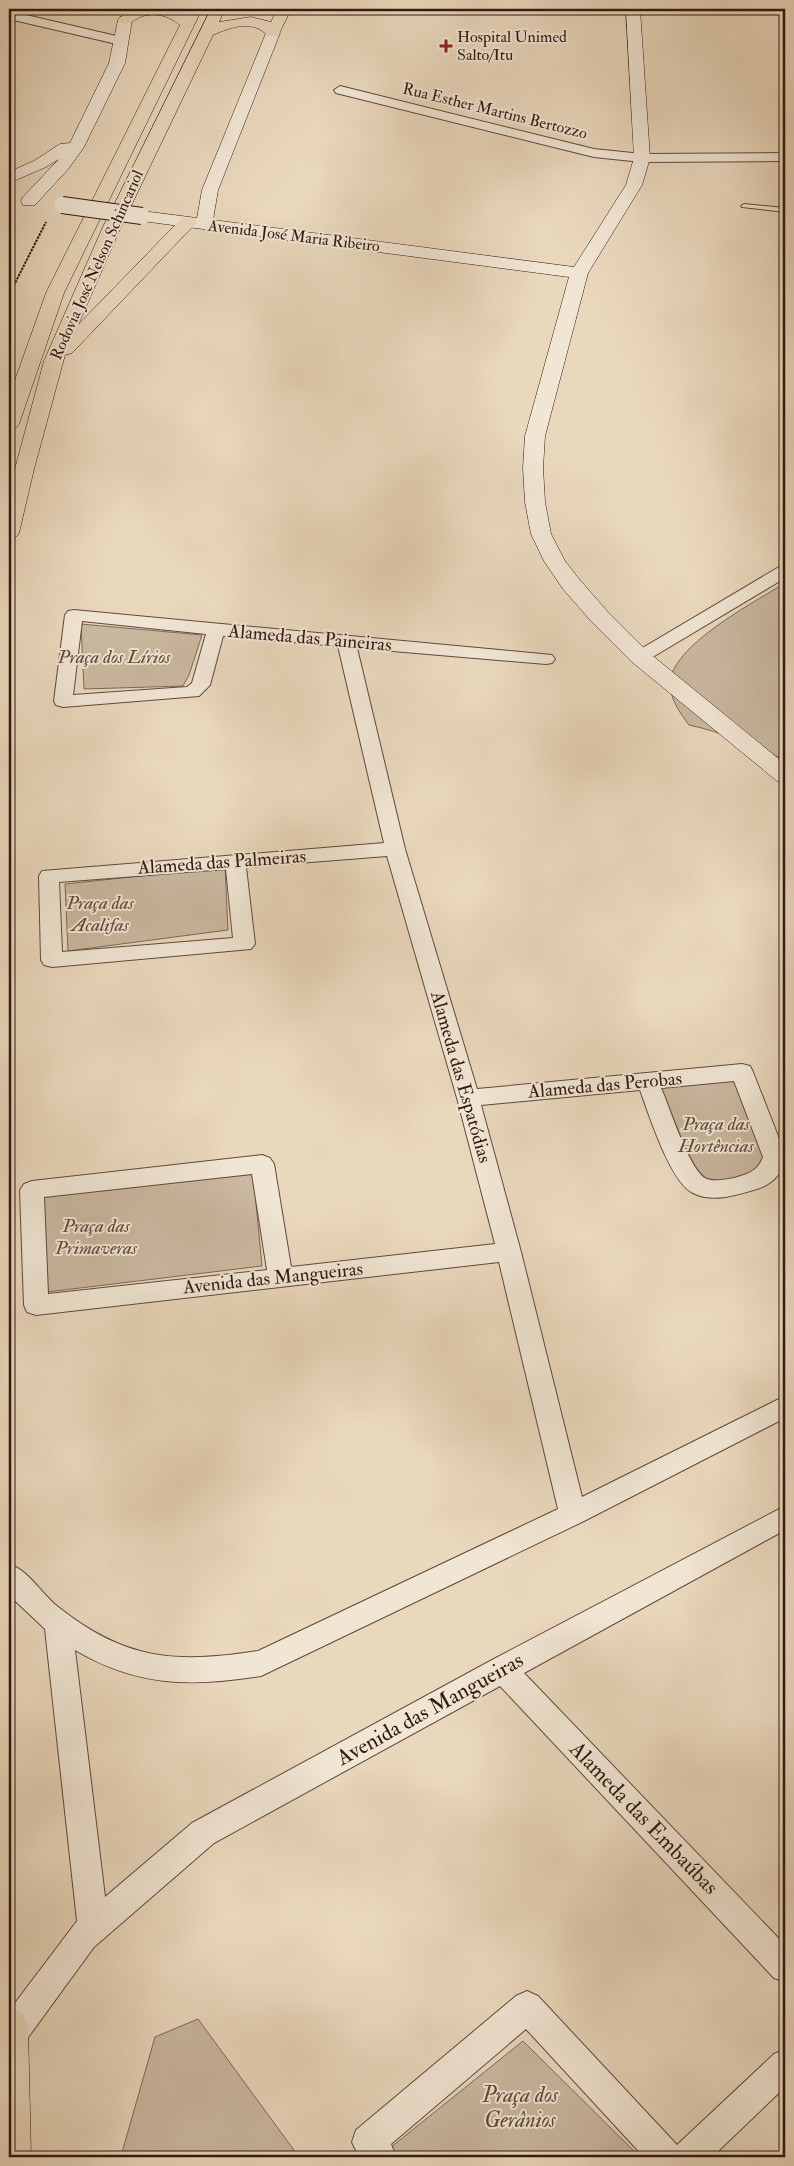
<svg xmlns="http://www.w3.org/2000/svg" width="794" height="2166" font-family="'IM FELL Double Pica',serif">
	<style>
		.green { fill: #cab8a0; stroke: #7d6858 }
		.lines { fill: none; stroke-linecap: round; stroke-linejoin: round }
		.service-casing { stroke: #5e493b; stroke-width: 2 }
		.minor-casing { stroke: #5e493b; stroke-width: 2 }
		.secondary-casing { stroke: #301910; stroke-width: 1 }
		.primary-casing { stroke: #301910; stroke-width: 1 }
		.path { stroke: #301910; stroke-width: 2; stroke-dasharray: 2.5 1; stroke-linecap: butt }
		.service { fill: #f1e6d4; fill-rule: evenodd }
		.minor { fill: #f1e6d4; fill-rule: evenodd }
		.secondary { fill: #f1e6d4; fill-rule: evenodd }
		.primary { fill: #ead8bd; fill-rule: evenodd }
		.secondary-bridge-casing { stroke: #301910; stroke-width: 18; stroke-linecap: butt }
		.secondary-bridge { stroke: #f1e6d4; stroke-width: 16 }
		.poi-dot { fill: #8f2418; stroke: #f1e6d4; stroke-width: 2 }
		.labels { text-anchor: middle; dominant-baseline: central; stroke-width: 4; stroke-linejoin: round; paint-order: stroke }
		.far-poi-label { font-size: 16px; fill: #301910; stroke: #f1e6d4; text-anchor: start }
		.far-street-label { font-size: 16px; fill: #301910; stroke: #f1e6d4 }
		.street-label { font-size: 19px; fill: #301910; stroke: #f1e6d4 }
		.park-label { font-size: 19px; font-style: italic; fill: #5e493b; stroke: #f1e6d4 }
		.near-street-label { font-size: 22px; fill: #301910; stroke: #f1e6d4 }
		.near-park-label { font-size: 22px; font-style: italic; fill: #5e493b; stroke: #f1e6d4 }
	</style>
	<rect width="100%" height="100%" fill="#ead8bd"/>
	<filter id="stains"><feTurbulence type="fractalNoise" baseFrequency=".004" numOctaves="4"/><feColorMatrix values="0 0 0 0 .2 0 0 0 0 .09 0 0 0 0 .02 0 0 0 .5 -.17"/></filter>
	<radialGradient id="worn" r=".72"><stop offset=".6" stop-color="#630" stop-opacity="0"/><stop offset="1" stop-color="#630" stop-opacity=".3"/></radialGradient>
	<g class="green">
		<path d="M785 583V760C754 746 722 732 689 725 680 713 670 699 670 684 670 646 755 602 785 583Z"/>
		<path d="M81 624 202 635 189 675 183 686 84 689Z"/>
		<path d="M225 867 228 930 68 951 65 884Z"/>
		<path d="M736 1077 766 1153 763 1167C748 1176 724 1185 705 1182 702 1181 698 1178 695 1176L655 1085Z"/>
		<path d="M253 1172 262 1266 47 1292 42 1194Z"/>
		<path d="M198 2019 299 2157H98L121 2156 155 2037Z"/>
		<path d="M523 2041 640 2157H398L390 2148Z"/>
	</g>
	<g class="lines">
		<defs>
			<path id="service" d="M744 204 785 208V212L742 207 741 206Z"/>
			<g id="minor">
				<path d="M775 9H785V14L777 12Z"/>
				<path d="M9 11 125 38 127 41 121 45 9 19Z"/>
				<path d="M340 86 594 149 642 154 785 153V161L642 162 594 157 336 93 334 90Z"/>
				<path d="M785 566V578L646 661 640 662 634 661 631 657 634 653 779 567Z"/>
				<path d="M74 610 552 655 555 659 552 663 546 664 357 648 405 849 477 1089 742 1064 750 1066 753 1072 785 1154C785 1172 773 1184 757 1189 737 1195 713 1203 693 1193 670 1182 649 1114 640 1090L481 1105 521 1252 582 1497 785 1396V1418L582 1522 261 1676C192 1687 137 1687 75 1650L105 1897 192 1823 492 1660 785 1506V1530L524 1673 785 1945V1982L774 1978 500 1686 214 1843 94 1947 21 2047 9 2051V2011L77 1921 45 1629 9 1595V1564C28 1570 41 1593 57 1606 124 1660 175 1664 258 1651L558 1509 499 1262 36 1315 27 1312 24 1305 20 1190 24 1184 32 1181 262 1155 270 1158 274 1164 291 1267 495 1244 457 1098 387 856 246 867 255 944 251 949 52 967 44 965 41 960 39 876 42 871 384 843 338 646 223 636 210 685 199 696 63 707 56 705 54 701 65 615 68 611ZM82 621 206 634 192 683 187 687 73 695ZM226 869 233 938 62 952 59 882ZM734 1081 763 1157C758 1171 748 1174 734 1178 727 1179 714 1182 707 1179 690 1173 669 1105 661 1088ZM252 1174 267 1270 48 1294 44 1197Z"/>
				<path d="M527 1991 538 1996 677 2145 774 2054 785 2049V2087L712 2157H644L526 2029 391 2144 396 2157H359L352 2142 356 2130 516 1996Z"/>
			</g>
			<g id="secondary">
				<path d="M626 9H640L650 158 642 185 588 273 545 436 543 468 545 502 551 534 565 561 579 579 607 611 648 652 785 764V783L777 781 632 662 591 621 563 589 544 561 531 534 525 502 523 468 525 436 569 277 142 221 136 220 133 216 136 212 142 211 197 218 202 190 266 33 268 30H278L280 33 218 190 213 220 574 267 626 185 634 158Z"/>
				<path d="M125 16 130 17 132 20 125 63 84 147 69 168 35 205H23L21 201 23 197 59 159 46 167 9 183V172L34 161 60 144 70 143 109 63 118 20 120 17Z"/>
			</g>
			<g id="primary">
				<path d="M137 9H171L185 15 188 9H202L64 293 19 424 16 428 9 430V397L46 293 180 25C168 15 153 11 138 18 131 22 128 25 120 23L118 20 127 12Z"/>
				<path d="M211 9H225L219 22 251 17 271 22 277 9H291L278 36H268C253 19 231 27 213 35L120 229 78 325 182 218H194L197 222 72 353 65 355 34 469 19 533 16 537 9 539V491L44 361 102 229Z"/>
				<path d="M9 2008 23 2013 28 2027 31 2157H9Z"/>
			</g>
		</defs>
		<use href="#service" class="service-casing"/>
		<use href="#minor" class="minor-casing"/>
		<use href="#secondary" class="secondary-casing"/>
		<use href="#primary" class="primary-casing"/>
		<path class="path" d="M9 295 46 222"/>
		<use href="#service" class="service"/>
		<use href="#minor" class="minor"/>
		<use href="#secondary" class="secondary"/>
		<use href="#primary" class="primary"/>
		<defs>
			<path id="secondary-bridge" d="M62 205 142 216"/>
		</defs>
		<use href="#secondary-bridge" class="secondary-bridge-casing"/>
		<use href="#secondary-bridge" class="secondary-bridge"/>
	</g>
	<path class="poi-dot" d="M443.5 38.5h5v5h5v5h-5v5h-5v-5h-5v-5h5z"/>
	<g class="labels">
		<g class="far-poi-label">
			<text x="457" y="37">Hospital Unimed<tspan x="457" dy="18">Salto/Itu</tspan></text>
		</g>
		<g class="far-street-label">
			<text transform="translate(495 111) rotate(14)">Rua Esther Martins Bertozzo</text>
			<text transform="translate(294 236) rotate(7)">Avenida José Maria Ribeiro</text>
			<text transform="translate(97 265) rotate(-66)">Rodovia José Nelson Schincariol</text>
		</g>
		<g class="street-label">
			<text transform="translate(310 638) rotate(5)">Alameda das Paineiras</text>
			<text transform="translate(222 862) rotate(-4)">Alameda das Palmeiras</text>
			<text transform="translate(461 1077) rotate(74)">Alameda das Espatódias</text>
			<text transform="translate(605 1085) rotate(-5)">Alameda das Perobas</text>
			<text transform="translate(273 1278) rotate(-6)">Avenida das Mangueiras</text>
		</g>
		<g class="park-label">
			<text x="114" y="657">Praça dos Lírios</text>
			<text x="100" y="903">Praça das<tspan x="100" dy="22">Acalifas</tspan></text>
			<text x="716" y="1124">Praça das<tspan x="716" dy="22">Hortências</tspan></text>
			<text x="96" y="1226">Praça das<tspan x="96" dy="22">Primaveras</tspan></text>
		</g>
		<g class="near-street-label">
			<text transform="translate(430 1709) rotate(-29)">Avenida das Mangueiras</text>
			<text transform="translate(644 1818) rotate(46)">Alameda das Embaúbas</text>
		</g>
		<g class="near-park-label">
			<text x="520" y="2095">Praça dos<tspan x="520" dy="25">Gerânios</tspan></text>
		</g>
	</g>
	<rect width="794" height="2166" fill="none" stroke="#ead8bd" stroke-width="30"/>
	<rect x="10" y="10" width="774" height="2146" fill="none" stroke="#301910" stroke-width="2.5"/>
	<rect x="15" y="15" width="764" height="2136" fill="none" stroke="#301910"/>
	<rect width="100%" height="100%" filter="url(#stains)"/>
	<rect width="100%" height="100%" fill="url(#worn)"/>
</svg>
